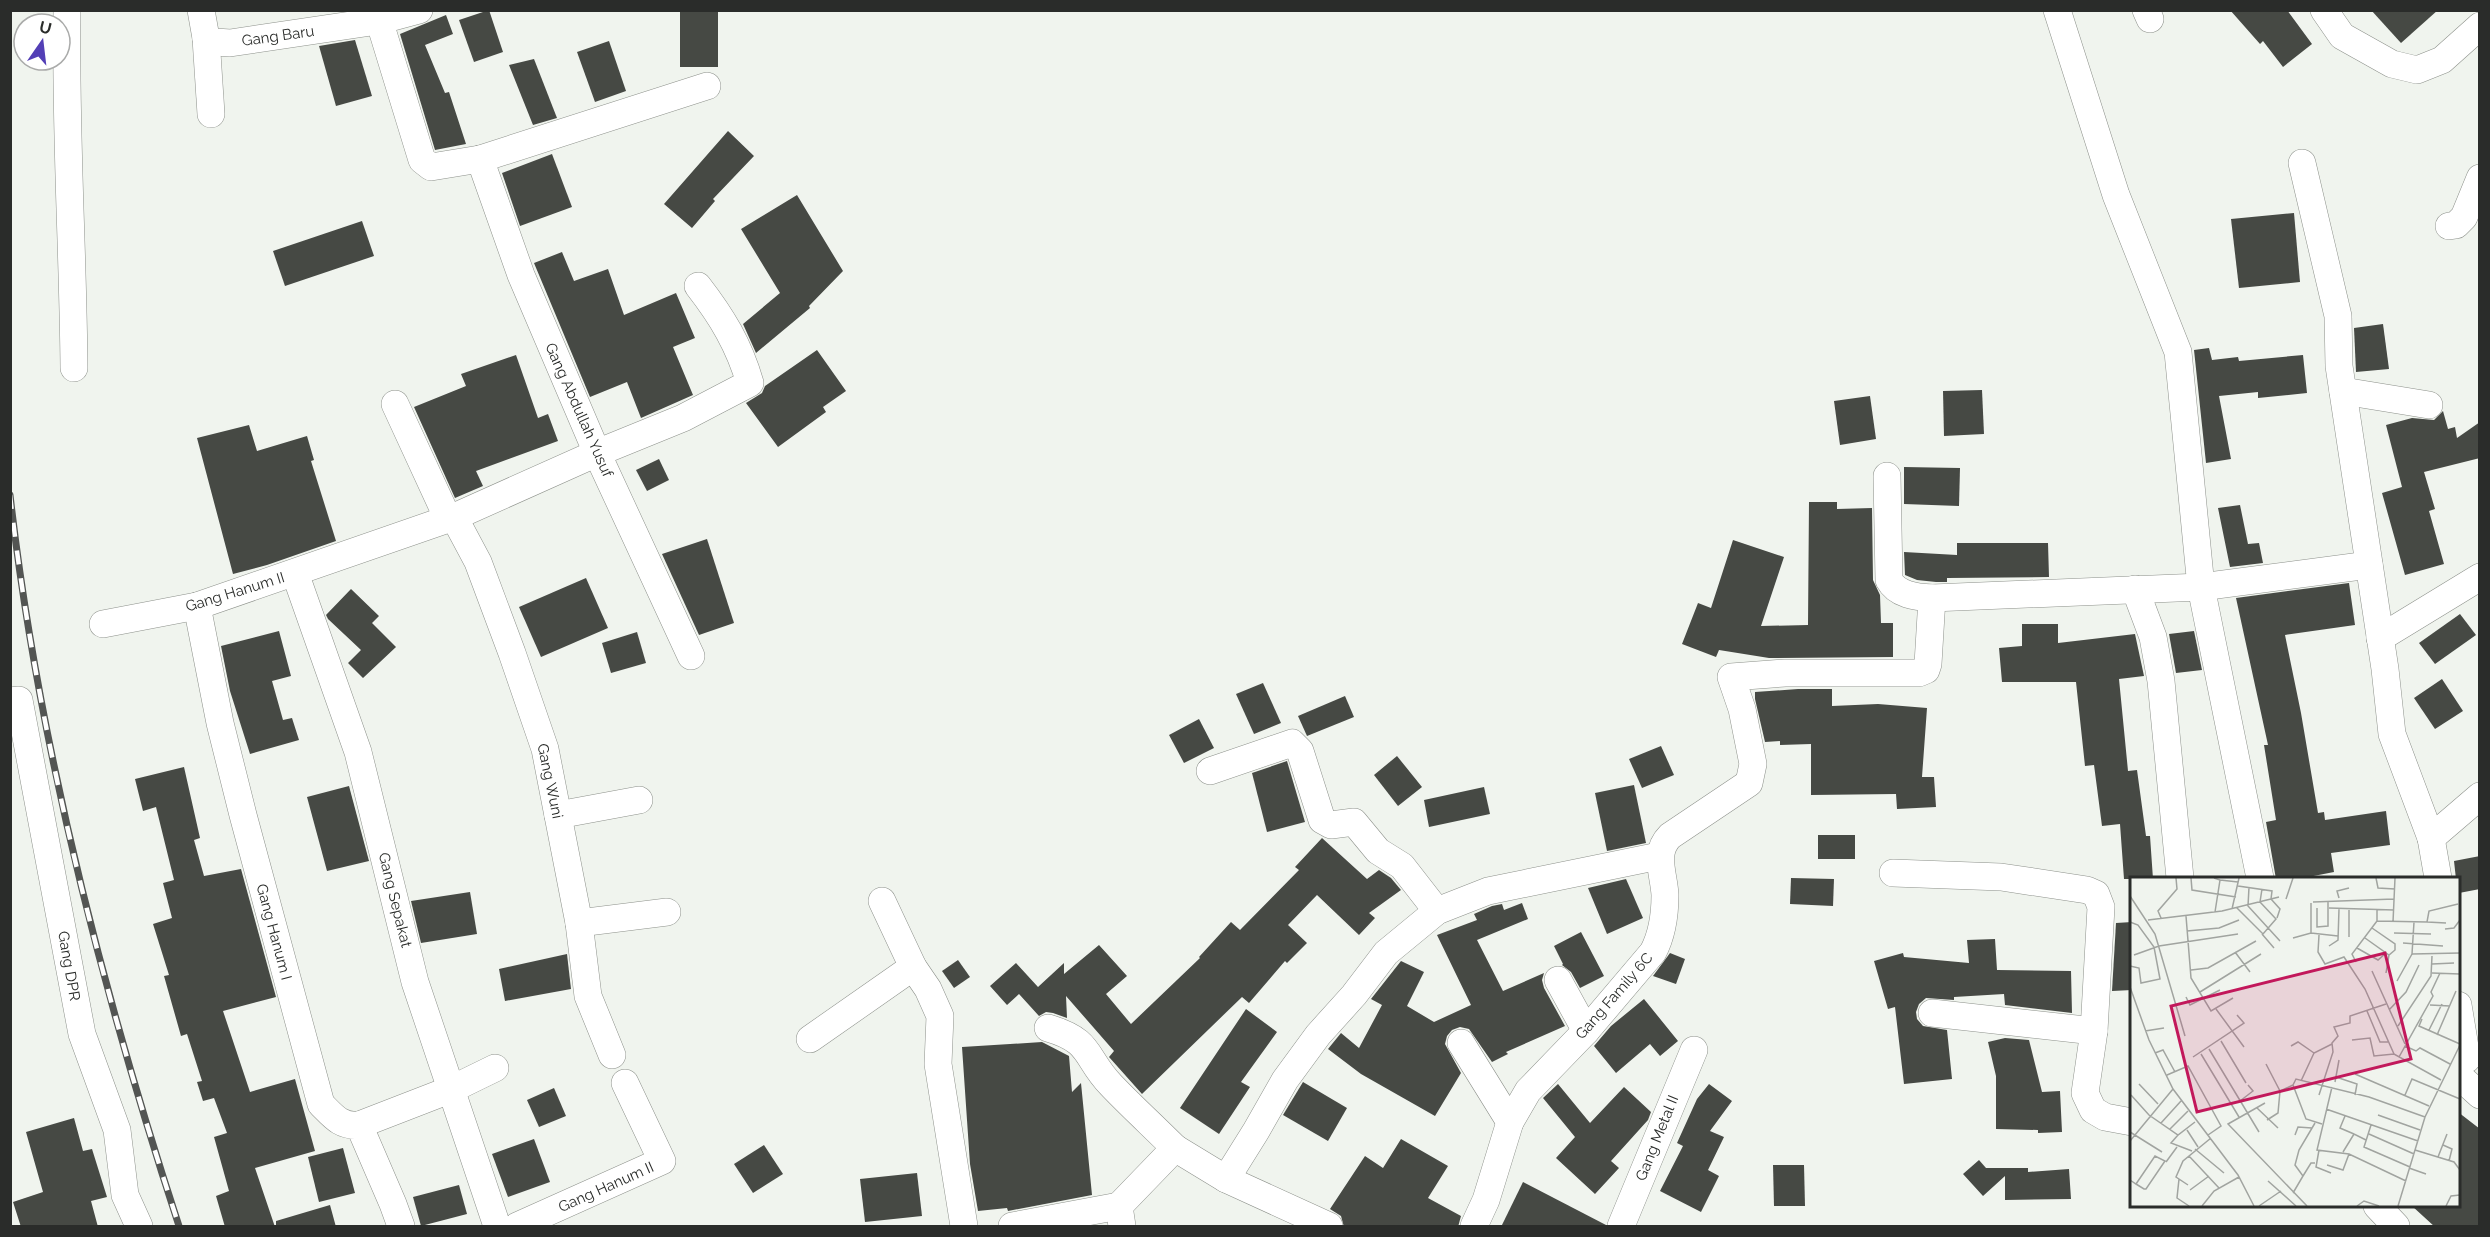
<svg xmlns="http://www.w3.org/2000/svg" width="2490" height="1237" font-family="Raleway,sans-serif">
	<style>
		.building { fill: #464944 }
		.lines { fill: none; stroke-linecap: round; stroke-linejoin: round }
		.minor-casing { stroke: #8d918b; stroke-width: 28 }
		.minor { stroke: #fff; stroke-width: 27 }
		.rail-casing { stroke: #535553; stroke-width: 7 }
		.rail { stroke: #fff; stroke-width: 4.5; stroke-dasharray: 14; stroke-linecap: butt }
		.labels { text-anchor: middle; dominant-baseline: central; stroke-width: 6; stroke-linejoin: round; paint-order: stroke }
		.street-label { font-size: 15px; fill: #2a2c2a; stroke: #fff }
		.inset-road { fill: none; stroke: #a1a4a0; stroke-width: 1.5 }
		.view { fill: #c2185b; fill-opacity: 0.15; stroke: #c2185b; stroke-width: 3 }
		.inset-edge { fill: none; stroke: #2a2c2a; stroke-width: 3 }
	</style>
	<rect width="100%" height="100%" fill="#f0f4ee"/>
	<g class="building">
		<path d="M489 10 503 52 474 62 459 20Z"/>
		<rect x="680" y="10" width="38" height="57"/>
		<path d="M2230 10H2287L2312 44 2283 67 2263 41 2260 44Z"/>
		<path d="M2371 10H2438L2401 43Z"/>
		<path d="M446 15 453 34 425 45 445 93 449 92 466 144 435 150 400 34Z"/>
		<path d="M355 40 372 96 336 106 319 46Z"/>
		<path d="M609 41 626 91 595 102 577 52Z"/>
		<path d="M534 59 557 118 533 125 509 65Z"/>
		<path d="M728 131 754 156 713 199 715 201 692 228 664 204Z"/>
		<path d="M552 154 572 207 520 226 502 173Z"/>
		<path d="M797 195 843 271 809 306 810 308 756 353 743 324 780 293 741 229Z"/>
		<path d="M2294 213 2300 282 2239 288 2231 219Z"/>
		<path d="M362 221 374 256 285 286 273 251Z"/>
		<path d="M562 252 574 281 608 269 624 315 676 293 695 338 673 347 693 395 641 418 627 382 590 397 534 263Z"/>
		<path d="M2383 324 2389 369 2356 372 2354 328Z"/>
		<path d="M2209 348 2212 360 2238 357 2239 361 2303 355 2307 393 2258 398V392L2219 396 2231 459 2206 463 2194 350Z"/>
		<path d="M817 350 846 391 823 407 826 412 778 447 746 403 762 393 765 386Z"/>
		<path d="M516 355 538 418 548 414 558 441 476 471 483 486 455 498 414 407 466 386 461 374Z"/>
		<path d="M1982 390 1984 434 1944 436 1943 391Z"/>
		<path d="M1870 396 1876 439 1840 445 1834 401Z"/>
		<path d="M2443 411 2448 429 2455 427 2457 438 2480 422V458L2424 472 2435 509 2429 511 2444 564 2405 575 2382 493 2402 487 2386 425 2412 418 2434 420Z"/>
		<path d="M249 425 257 451 307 436 314 460 311 461 336 541 267 565 233 574 197 438Z"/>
		<path d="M659 459 669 480 647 491 636 470Z"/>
		<path d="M1904 467 1960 468 1959 506 1904 504Z"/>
		<path d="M1809 502H1837V509L1872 508 1873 580 1880 595 1881 623H1893V657L1769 658 1719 650 1716 657 1682 644 1698 603 1711 608 1733 540 1784 557 1761 626 1808 625Z"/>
		<path d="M2240 505 2248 544 2259 543 2263 563 2230 567 2218 508Z"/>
		<path d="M707 539 734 623 699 635 662 554Z"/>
		<path d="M1957 543H2048L2049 577 1947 578V582H1936L1917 580 1905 575 1904 552 1957 555Z"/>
		<path d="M586 578 608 628 541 657 519 607Z"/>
		<path d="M2349 583 2355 625 2285 635 2301 713 2318 813 2324 812 2325 820 2386 811 2390 845 2331 853 2334 872 2298 879H2276L2266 822 2276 820 2264 745H2268L2236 598Z"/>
		<path d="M351 589 379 616 372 623 396 647 363 678 348 663 361 650 328 619 326 615Z"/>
		<path d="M2460 614 2476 635 2435 664 2419 643Z"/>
		<path d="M2022 624H2058V643L2135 634 2144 676 2119 679 2128 771 2137 770 2146 836H2150L2153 879H2124L2120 824 2102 826 2094 765 2085 766 2076 682H2002L1999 648 2022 646Z"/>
		<path d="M279 631 291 676 272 681 283 720 292 718 299 740 250 754 230 691 221 646Z"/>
		<path d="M2194 631 2202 670 2176 673 2169 634Z"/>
		<path d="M637 632 646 663 611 673 602 643Z"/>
		<path d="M2442 679 2463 711 2435 729 2414 698Z"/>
		<path d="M1263 683 1281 723 1254 734 1236 694Z"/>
		<path d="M1798 689H1832V706L1878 704 1927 708 1922 777H1934L1936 807 1897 809 1896 794 1811 795V744L1780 745V741L1765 742 1755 699V692Z"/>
		<path d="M1345 696 1354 717 1307 736 1298 716Z"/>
		<path d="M1199 719 1214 748 1184 763 1169 735Z"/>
		<path d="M1661 746 1674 775 1642 788 1629 759Z"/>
		<path d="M1397 756 1422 787 1398 806 1374 775Z"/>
		<path d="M1287 761 1305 822 1267 832 1252 773Z"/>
		<path d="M184 767 200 838 194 840 204 876 241 869 276 997 223 1011 250 1092 295 1079 315 1151 255 1168 275 1227H225L216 1196 229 1191 214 1137 227 1133 214 1098 203 1101 197 1082 202 1081 187 1034 181 1036 164 976 169 975 153 924 172 918 163 883 174 880 156 807 143 811 135 779Z"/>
		<path d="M1634 785 1646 843 1607 851 1595 793Z"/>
		<path d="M349 786 369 861 327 871 307 797Z"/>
		<path d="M1484 787 1490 814 1429 827 1424 800Z"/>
		<rect x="1818" y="835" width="37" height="24"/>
		<path d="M1322 838 1367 879 1379 870 1391 878 1401 890 1369 913 1375 918 1359 935 1317 895 1288 925 1307 943 1287 963 1285 961 1249 1003 1242 997 1142 1094 1109 1057 1114 1051 1066 996 1067 1018 1053 1013 1046 1012 1039 1016 1019 994 1007 1005 990 986 1016 963 1038 987 1064 963V974L1099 945 1127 976 1106 994 1131 1024 1200 958 1199 957 1231 922 1240 930 1299 870 1295 867Z"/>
		<path d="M2480 856V889L2459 893 2458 879H2456L2454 861Z"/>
		<path d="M1791 878 1834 879 1833 906 1790 904Z"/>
		<path d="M1626 879 1643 918 1607 934 1588 888Z"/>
		<path d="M470 892 477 934 421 943 411 901Z"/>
		<path d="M1522 903 1528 919 1477 940 1503 991 1544 973 1542 980 1544 988 1565 1026 1506 1052 1508 1054 1492 1062 1469 1029 1460 1027 1452 1030 1447 1036 1445 1044 1461 1073 1435 1116 1361 1074 1328 1049 1341 1033 1359 1048 1382 1005 1371 999 1401 961 1424 972 1407 1006 1434 1022 1471 1005 1437 935 1477 920 1474 914 1492 906 1502 904 1504 910Z"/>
		<path d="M2132 922V990L2112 991 2116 923Z"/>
		<path d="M1581 932 1604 976 1580 988 1571 972 1562 965 1563 964 1554 946Z"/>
		<path d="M1995 939 1997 970 2071 971 2072 1013 2005 1005 2004 994 1954 997V1000L1926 998 1919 1004 1916 1012 1917 1019 1923 1026 1947 1030 1952 1079 1904 1084 1895 1007 1888 1009 1874 961 1903 953 1904 957 1969 963 1967 940Z"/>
		<path d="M1670 953 1685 959 1676 984 1653 976Z"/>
		<path d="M567 954 571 989 505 1001 499 969Z"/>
		<path d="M958 960 970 977 954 988 942 971Z"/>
		<path d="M1644 999 1678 1041 1660 1056 1650 1044 1616 1073 1594 1046 1611 1026Z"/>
		<path d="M1246 1009 1277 1032 1241 1082 1250 1087 1219 1134 1180 1108Z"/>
		<path d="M2005 1038 2029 1040 2042 1092 2060 1091 2062 1132 2038 1133V1130L1996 1129V1076L1988 1042Z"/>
		<path d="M1042 1042 1069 1056 1072 1092 1081 1083 1092 1195 1008 1211 1007 1208 978 1211 970 1164 962 1047Z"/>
		<path d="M1303 1082 1347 1108 1328 1141 1283 1115Z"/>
		<path d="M1558 1084 1590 1123 1624 1087 1651 1112 1648 1120 1611 1161 1619 1168 1595 1194 1556 1158 1575 1137 1543 1098Z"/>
		<path d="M1709 1084 1732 1101 1710 1131 1724 1137 1708 1170 1719 1176 1701 1212 1660 1191 1683 1146 1677 1143 1697 1099Z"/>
		<path d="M554 1088 566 1116 539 1127 527 1100Z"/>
		<path d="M2458 1112 2480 1129V1227H2435L2412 1206H2458Z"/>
		<path d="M74 1118 83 1151 92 1149 107 1197 91 1201 98 1227H21L13 1202 43 1192 26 1132Z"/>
		<path d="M534 1139 550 1182 508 1197 492 1154Z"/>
		<path d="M1401 1139 1448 1166 1428 1198 1461 1216 1458 1227H1344L1341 1216 1330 1209 1365 1156 1383 1168Z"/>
		<path d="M764 1145 783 1174 753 1193 734 1164Z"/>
		<path d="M343 1148 355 1193 319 1202 308 1157Z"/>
		<path d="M1979 1160 1986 1168H2028V1172L2069 1169 2071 1199 2005 1200V1176L1983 1196 1963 1174Z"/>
		<path d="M1773 1165H1804L1805 1206H1774Z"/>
		<path d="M917 1173 922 1216 865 1222 860 1179Z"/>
		<path d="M1523 1182 1606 1225V1227H1501Z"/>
		<path d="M459 1185 467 1214 421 1226 413 1197Z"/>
		<path d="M330 1205 336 1227H276V1221Z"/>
	</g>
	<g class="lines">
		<defs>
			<g id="minor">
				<path d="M67 10C65 130 73 249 74 368"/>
				<path d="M201 10 206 38 215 42 230 43 378 21 419 10"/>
				<path d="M376 10 422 160 431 167 480 159 707 86"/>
				<path d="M2057 10 2116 195 2178 352 2201 587 2260 878"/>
				<path d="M2146 10 2150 19"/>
				<path d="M2324 10 2342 36 2392 64 2417 70 2442 60 2480 26"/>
				<path d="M206 38 211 114"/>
				<path d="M480 159 521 275 597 453 691 656"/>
				<path d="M2302 163 2338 316 2339 366 2385 669 2392 734 2431 838 2438 878"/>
				<path d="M2449 226 2456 225 2464 217 2480 178"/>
				<path d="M2343 391 2429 405"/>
				<path d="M395 404 448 519"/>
				<path d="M1887 476 1889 580C1897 595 1916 597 1932 598"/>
				<path d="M454 517 478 562 512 653 545 749 579 923 588 996 612 1055"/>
				<path d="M295 573 358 752 415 982 497 1226"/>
				<path d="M2135 589 2153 637 2161 681 2180 878"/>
				<path d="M197 606 220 723 243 815 321 1104C333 1116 341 1127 359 1125L393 1204 401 1226"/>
				<path d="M103 624 197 606 454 517 597 453 683 418 750 383C739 345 722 317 698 286"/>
				<path d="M2380 638 2480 577"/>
				<path d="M10 701 19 700 82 1034 117 1130 125 1195 139 1226"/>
				<path d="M1210 771 1292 743 1300 751 1322 820 1331 825 1354 822 1378 851 1402 866 1437 911"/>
				<path d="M558 815 639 800"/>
				<path d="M2431 838 2480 796"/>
				<path d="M1893 873 2001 877 2087 890 2096 894 2101 907 2094 1031 2085 1093 2093 1110 2105 1117 2132 1122"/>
				<path d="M882 901 913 967 928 989 940 1016 938 1064 964 1226"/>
				<path d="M579 923 667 912"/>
				<path d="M1558 980 1586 1031"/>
				<path d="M2458 1005 2467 1059"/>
				<path d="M1932 1013 2094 1031"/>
				<path d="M1048 1028C1093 1041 1084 1057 1111 1085 1132 1107 1154 1127 1175 1148"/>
				<path d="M810 1039 913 967"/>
				<path d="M1461 1043 1510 1122"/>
				<path d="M2460 1077 2480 1095"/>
				<path d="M359 1125 452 1089 495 1068"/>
				<path d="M1226 1179 1256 1131 1285 1080 1318 1035 1354 995 1386 953 1437 911 1488 891 1659 856"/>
				<path d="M2377 1206 2396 1226"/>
				<path d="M517 1226 662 1161 625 1083"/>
				<path d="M1012 1226 1119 1206"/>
				<path d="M1122 1226 1119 1206 1175 1148 1226 1179 1329 1226"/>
				<path d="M1474 1226 1486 1200 1510 1122 1528 1091 1586 1031 1653 952C1662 935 1665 914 1665 895 1664 874 1653 853 1670 836L1749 783 1753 764 1742 709 1731 677 1785 673H1919L1926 670 1928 664 1932 598 2201 587 2369 565"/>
				<path d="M1621 1226 1694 1050"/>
			</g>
		</defs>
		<use href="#minor" class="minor-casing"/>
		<use href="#minor" class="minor"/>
		<defs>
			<path id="rail" d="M10 495C38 742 102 991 179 1226"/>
		</defs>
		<use href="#rail" class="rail-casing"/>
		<use href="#rail" class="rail"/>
	</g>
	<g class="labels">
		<g class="street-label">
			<text transform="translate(278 36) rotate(-8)">Gang Baru</text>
			<text transform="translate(579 410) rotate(66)">Gang Abdullah Yusuf</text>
			<text transform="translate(235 592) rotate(-17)">Gang Hanum II</text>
			<text transform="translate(550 781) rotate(78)">Gang Wuni</text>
			<text transform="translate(395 900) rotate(76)">Gang Sepakat</text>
			<text transform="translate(274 932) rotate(75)">Gang Hanum I</text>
			<text transform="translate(69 966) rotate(80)">Gang DPR</text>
			<text transform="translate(1614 996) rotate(-49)">Gang Family 6C</text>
			<text transform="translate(1657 1138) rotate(-68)">Gang Metal II</text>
			<text transform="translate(606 1187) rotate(-24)">Gang Hanum II</text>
		</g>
	</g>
	<g transform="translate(2130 877)">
		<rect width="330" height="330" fill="#f0f4ee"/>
		<path class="inset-road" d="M61 1 62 13 106 20M84 1 90 3 85 35M246 1 248 11 265 12M330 2V31M90 3 108 5M108 9 142 14 141 22 150 32 147 41M119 10 118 29 150 64M0 19 25 57 55 159M209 21 207 14 219 11M156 22 163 1M183 25 264 22M107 31 133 57 146 42 130 25 132 12M187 31V50L198 49V24M199 31 264 33M102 32 109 1M247 33V44L297 45 299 34 328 27M56 39 61 101 81 134 103 121M31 41 28 34 47 12 46 1M18 43 92 34 149 20M0 45 8 48 24 70 30 102 11 106 9 91 0 89M263 45 265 1M297 45 316 46M315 52 324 51 330 43M57 54 89 51 109 43M181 56V26M264 56 301 57M132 57 144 71M189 58 188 75 195 87 214 80 235 112 264 177M219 60V33M163 61 181 56 208 59M235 61 259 78 265 73V67L242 51M273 66 313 69M199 69 208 63 209 32M227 71 248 83 256 76M105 75 120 95M282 77 330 76M282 77 284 45M4 78 29 69 108 57M226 85 222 77 247 44M302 87 324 86M61 93 78 91 126 64M242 94 275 167M256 96 259 78M302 96 330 97M267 104 282 77M0 110 19 163 43 212 108 298 124 329M70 115 131 77M56 120 60 128 90 113M300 128 320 129M86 132 114 170M259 133 276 115 289 88M237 134 250 165H258M292 142 289 149 330 167M268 149 301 99 302 79M299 153 312 127M15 154 34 151M307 158 326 114M222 163 240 161 244 179 264 177 311 203M91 164 116 206M161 169 168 165 184 176M275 169 286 174 290 171 320 187M79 172 129 255M25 176 33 173 45 195M71 177 109 240M63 180 114 146 107 138M269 180 303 119 301 115 310 96M136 187 150 214M225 197 299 229M37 198 58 189 91 249 78 258M206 200 227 207 225 218M171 204 184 176 202 167M205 205 209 183M9 207 28 227M202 210 187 273 219 277 276 304M1 218 19 238 48 258 65 245M189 218 203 175 202 166 208 159 204 150 220 146V139L256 127M275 218 282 202 330 222M110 224 123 214 118 208M135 226 98 247 177 329M127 231 148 251M196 232 288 264M248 238 290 253M215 239 210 251 224 257M137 243 148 236 150 214 163 208M31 246 51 224M192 247 176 242 163 208 166 202 239 220 295 240M241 248 234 270 280 290M40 252 58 234M57 253 68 270M0 255 32 275M239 257 284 277M48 258 41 266 62 274M165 258 168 250 182 251M0 264 43 212M313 268 322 272 319 284M65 272 94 296M189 273 186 290 201 296M285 273 324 285 330 293M213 275 224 257 236 263M59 279 89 311M308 280 317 257M36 285 47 270M197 288 213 293 219 277M279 291 296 297M173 299 181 286H185M49 302 47 321 59 329M0 303 6 307 14 312H16L35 284 25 279 6 307M138 304 166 329M58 308 46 300 53 284 81 261M60 313 79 299M163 316 173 299 165 288 169 273 185 246M72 329 84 314 109 300M129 329 151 314M227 329 234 324 249 329M268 329 295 240 330 168M316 329 321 319 330 318"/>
		<path class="view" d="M255 76 281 182 67 235 41 129Z"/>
		<rect width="330" height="330" class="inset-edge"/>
	</g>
	<rect width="2490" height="1237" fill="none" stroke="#2a2c2a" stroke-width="24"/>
	<g transform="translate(42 42) rotate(14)"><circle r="28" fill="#ffffff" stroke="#aaabaa" stroke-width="1.5"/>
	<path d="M0-4.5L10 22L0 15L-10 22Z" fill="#533fb6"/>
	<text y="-9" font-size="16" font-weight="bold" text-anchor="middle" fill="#2a2c2a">U</text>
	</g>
</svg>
